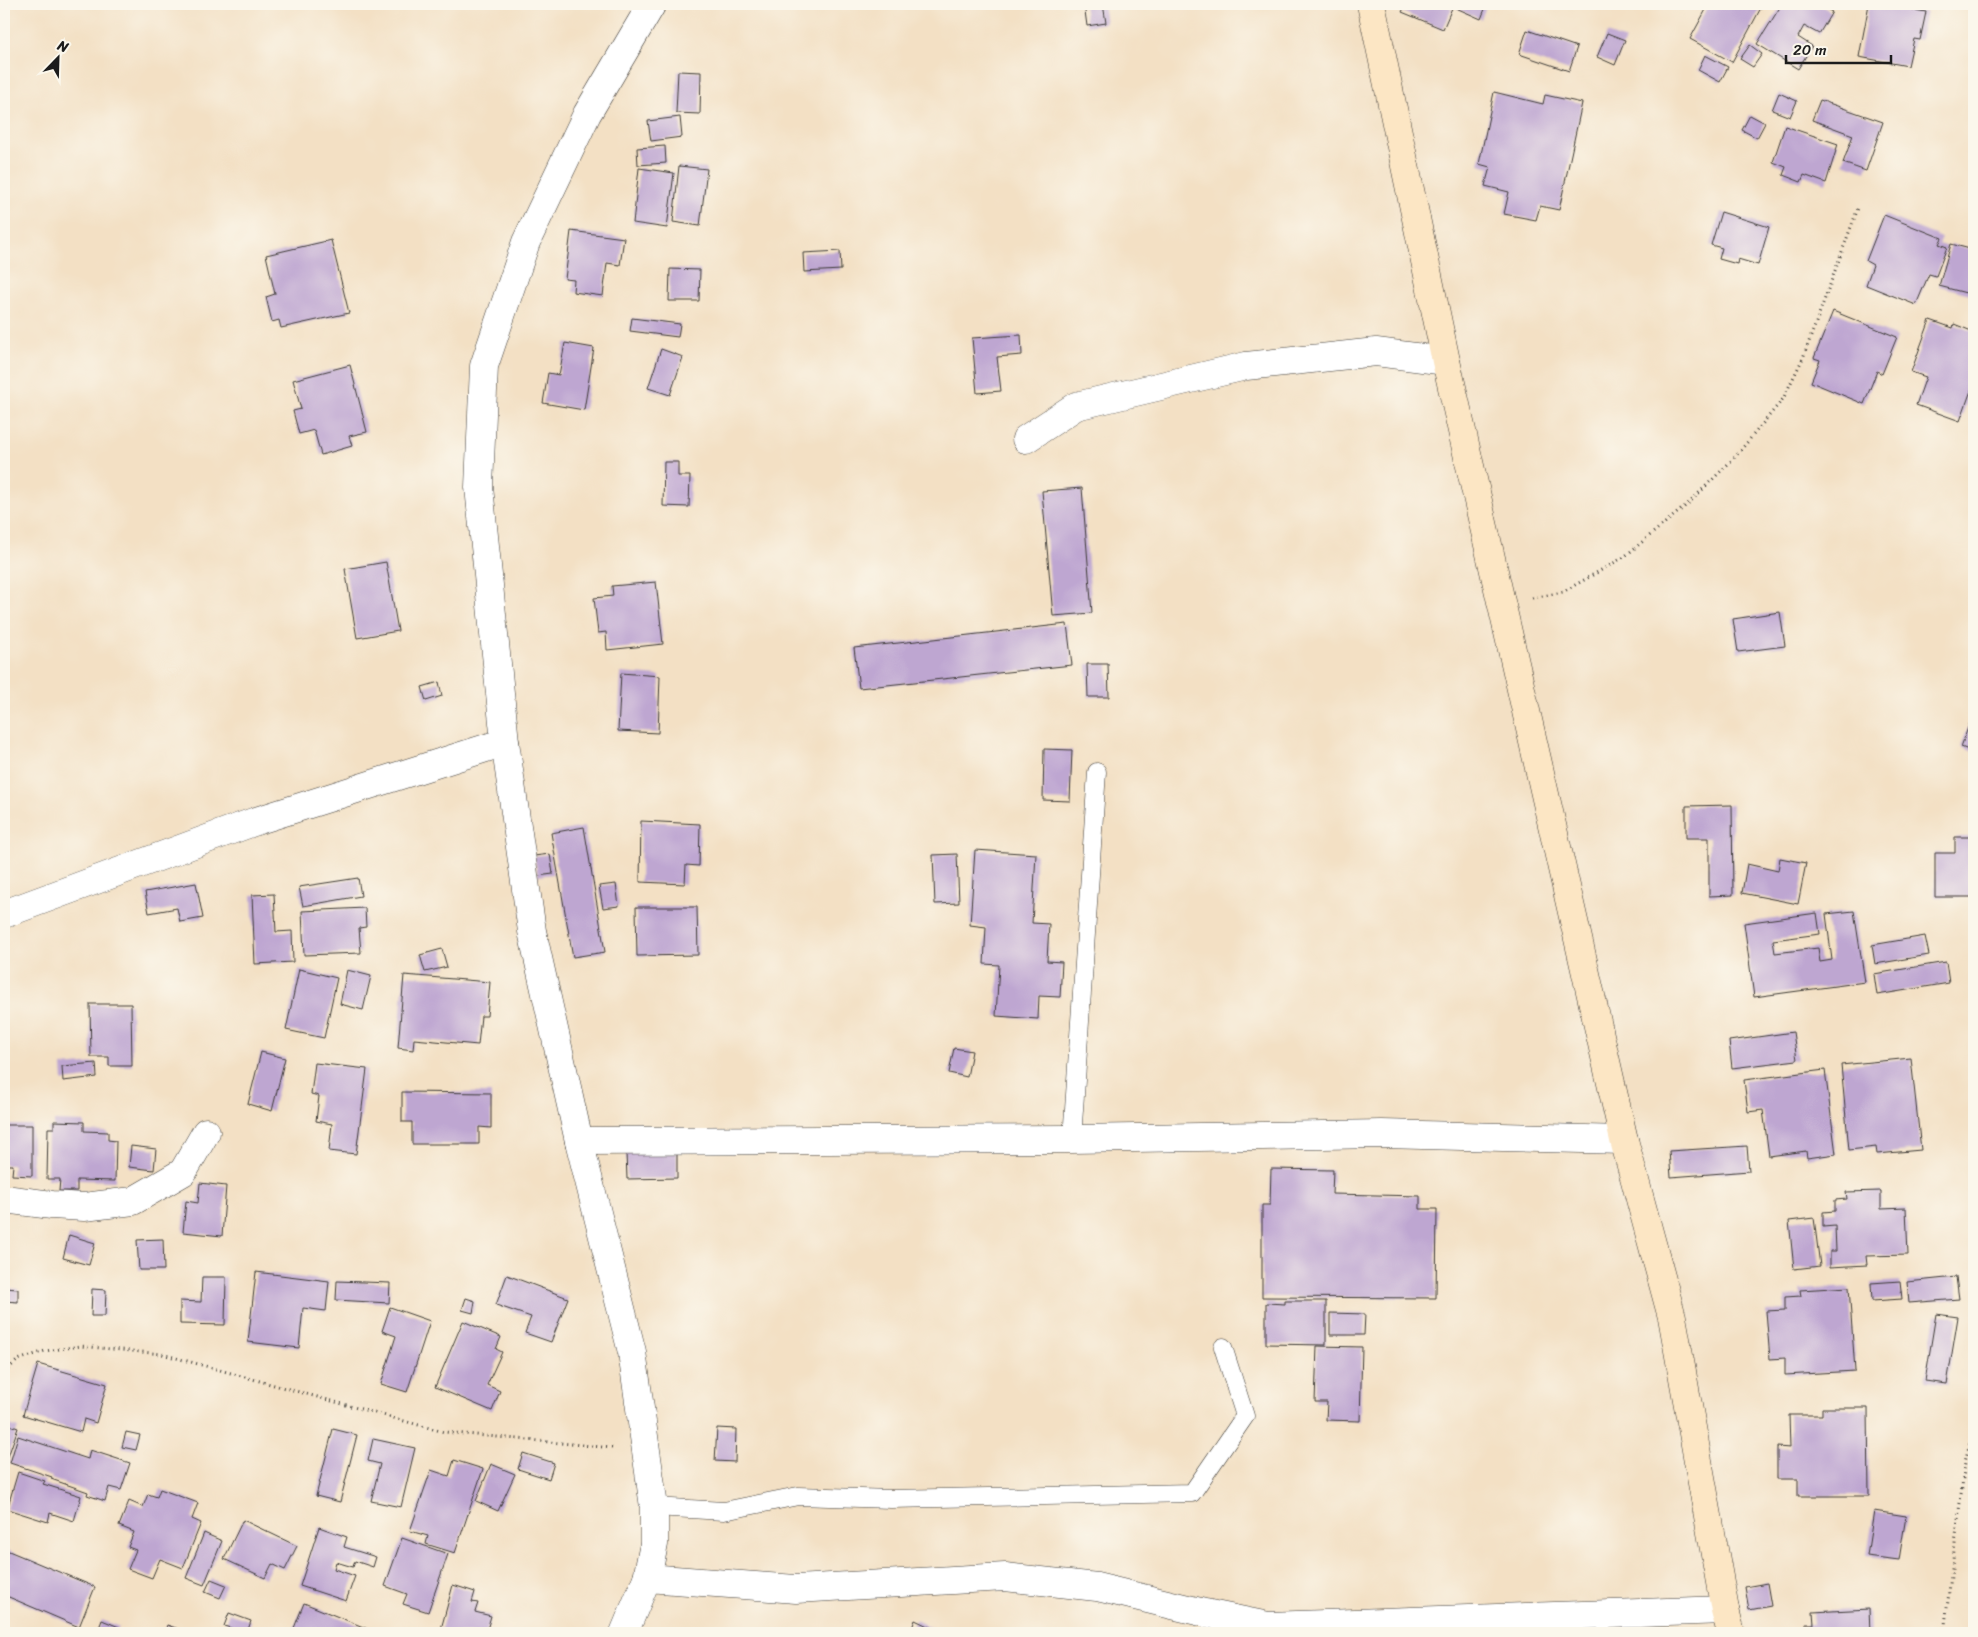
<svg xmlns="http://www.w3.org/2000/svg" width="1978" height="1637" font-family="Sriracha,sans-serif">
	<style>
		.building { fill: #bea6d1 }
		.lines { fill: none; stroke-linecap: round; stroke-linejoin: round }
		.lane-casing { stroke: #3c3935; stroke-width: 19 }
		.street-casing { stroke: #3c3935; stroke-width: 29 }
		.secondary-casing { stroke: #3c3935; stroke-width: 29 }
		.path { stroke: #3c3935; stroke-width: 3; stroke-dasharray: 1 4; stroke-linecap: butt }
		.lane { stroke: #fff; stroke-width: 18 }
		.street { stroke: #fff; stroke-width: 28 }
		.secondary { stroke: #fce6c4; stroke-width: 28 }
	</style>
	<rect width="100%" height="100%" fill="#fbf7ec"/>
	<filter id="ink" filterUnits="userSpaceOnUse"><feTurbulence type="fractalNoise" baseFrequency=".02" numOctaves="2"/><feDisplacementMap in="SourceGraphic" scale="10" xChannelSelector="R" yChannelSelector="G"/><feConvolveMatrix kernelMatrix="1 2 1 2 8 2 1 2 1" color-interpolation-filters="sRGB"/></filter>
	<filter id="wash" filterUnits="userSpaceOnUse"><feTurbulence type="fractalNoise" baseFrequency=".0096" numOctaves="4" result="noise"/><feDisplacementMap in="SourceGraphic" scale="20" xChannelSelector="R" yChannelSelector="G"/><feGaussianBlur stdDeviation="1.12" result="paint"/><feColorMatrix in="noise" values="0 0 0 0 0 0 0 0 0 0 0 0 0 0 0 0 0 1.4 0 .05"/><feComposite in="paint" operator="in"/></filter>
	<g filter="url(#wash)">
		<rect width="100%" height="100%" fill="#f3e0c4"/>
		<g id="blocks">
			<g class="building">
				<path d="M1084 4H1103L1106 23 1087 26Z"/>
				<path d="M1401 4H1441L1452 8 1443 29 1402 12 1405 6Z"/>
				<path d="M1458 4H1487L1481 19 1456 8Z"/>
				<path d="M1709 4H1763L1732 62 1690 39Z"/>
				<path d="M1782 4H1818L1832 12 1819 34 1804 26 1798 37 1812 46 1798 69 1757 44Z"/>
				<path d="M1869 4H1880L1926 12 1920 40 1914 39 1908 66 1859 57Z"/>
				<path d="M1527 30 1577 47 1569 71 1519 54Z"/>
				<path d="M1607 33 1625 40 1615 65 1597 57Z"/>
				<path d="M1750 45 1762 54 1753 67 1740 59Z"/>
				<path d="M1705 55 1728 67 1720 82 1698 70Z"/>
				<path d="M678 71 701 72 700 114 676 113Z"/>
				<path d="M1494 92 1543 104 1545 95 1582 103 1559 210 1540 206 1536 220 1504 214 1509 192 1485 186 1490 167 1479 164Z"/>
				<path d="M1779 93 1797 101 1790 117 1772 110Z"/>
				<path d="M1820 100 1883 122 1866 171 1843 163 1853 135 1812 120Z"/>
				<path d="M1750 115 1765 123 1757 138 1742 130Z"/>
				<path d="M680 117 682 137 651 141 648 121Z"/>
				<path d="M1785 126 1838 144 1826 183 1804 175 1801 182 1783 175 1786 167 1773 162Z"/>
				<path d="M665 146 666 163 638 165 637 148Z"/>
				<path d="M679 166 707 169 700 226 673 222Z"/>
				<path d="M639 168 674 173 667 228 633 223Z"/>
				<path d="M1721 212 1769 227 1758 265 1738 259 1737 264 1719 259 1722 248 1711 245Z"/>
				<path d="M1884 215 1942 238 1939 244 1947 247 1936 276 1929 274 1916 305 1866 285 1873 265 1866 261Z"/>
				<path d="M571 231 624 238 620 265 607 263 603 296 573 292 574 280 565 279Z"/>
				<path d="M331 240 349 313 281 328 279 320 272 322 266 297 275 294 266 255Z"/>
				<path d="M1951 244 1974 250V295L1939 286Z"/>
				<path d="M840 251 841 270 804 272 803 253Z"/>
				<path d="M670 269 700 270 699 301H669Z"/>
				<path d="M1833 311 1897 337 1882 374 1877 371 1864 404 1811 382 1820 360 1814 358Z"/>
				<path d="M632 318 680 324 678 337 630 331Z"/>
				<path d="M1930 320 1953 328 1954 324 1974 332V382L1960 421 1916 405 1926 377 1911 372Z"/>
				<path d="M1021 335 1022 355 997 357 1001 391 977 393 972 338Z"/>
				<path d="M565 343 594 348 584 410 543 403 548 373 559 375Z"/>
				<path d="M661 349 683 357 670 395 648 388Z"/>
				<path d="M350 365 367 432 349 436 352 446 321 455 314 430 299 434 293 411 301 409 293 380Z"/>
				<path d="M664 462H678V476H690L689 507 663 506Z"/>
				<path d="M1082 488 1092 613 1053 616 1042 491Z"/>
				<path d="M386 562 398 631 357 638 345 569Z"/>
				<path d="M656 582 663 644 607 650 606 632 598 633 594 598 613 596 612 586Z"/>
				<path d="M1780 612 1785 646 1738 652 1733 619Z"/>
				<path d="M1067 624 1072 665 859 688 854 648Z"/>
				<path d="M1087 664H1108L1109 697H1088Z"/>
				<path d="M621 673 660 676 658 733 618 731Z"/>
				<path d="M439 682 442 696 426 701 422 687Z"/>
				<path d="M1974 711V752L1961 747Z"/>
				<path d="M1044 749 1072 750 1070 801 1043 800Z"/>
				<path d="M1732 805 1733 895 1709 896V838H1686V806Z"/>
				<path d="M641 821 700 824 699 866 686 865 685 884 640 882Z"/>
				<path d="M584 827 605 952 573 957 551 833Z"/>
				<path d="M1955 837H1974V897H1935V853H1955Z"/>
				<path d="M975 850 1036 854 1032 923 1049 924 1047 961 1062 962 1060 997 1039 996 1038 1019 996 1016 999 965 984 964 986 927 970 925Z"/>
				<path d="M550 854 553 874 538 876 534 856Z"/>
				<path d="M957 854 959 903 935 904 933 855Z"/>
				<path d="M1780 858 1806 863 1798 904 1742 893 1747 864 1778 871Z"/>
				<path d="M358 878 361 896 303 906 299 887Z"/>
				<path d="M196 883 203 918 180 922 177 908 149 913 145 892Z"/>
				<path d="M616 884 619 906 603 908 599 886Z"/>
				<path d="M274 894 276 932 292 931 293 962 255 964 252 895Z"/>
				<path d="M636 907H697L698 955 637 956Z"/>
				<path d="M365 908 366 927 359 928 361 953 304 955 302 911Z"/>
				<path d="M1854 911 1865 982 1754 997 1744 923 1817 913 1820 934 1773 940 1775 953 1818 948 1820 962 1832 960 1826 914Z"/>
				<path d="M1925 936 1929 955 1875 964 1872 945Z"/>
				<path d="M442 949 447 967 425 972 420 955Z"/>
				<path d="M1946 962 1949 983 1877 995 1874 974Z"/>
				<path d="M299 969 337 978 324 1038 286 1030Z"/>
				<path d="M347 970 371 976 363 1010 340 1004Z"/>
				<path d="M404 975 490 982 487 1016H481L478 1045 414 1039 413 1050 398 1048Z"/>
				<path d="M90 1004H131L132 1066H109V1057H91Z"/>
				<path d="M1793 1032 1797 1060 1732 1068 1729 1041Z"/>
				<path d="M954 1048 972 1051 967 1077 949 1073Z"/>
				<path d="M261 1052 285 1058 272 1111 248 1104Z"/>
				<path d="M1911 1058 1921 1150 1877 1154 1876 1147 1849 1150 1841 1065Z"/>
				<path d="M96 1063 97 1077 63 1081 62 1066Z"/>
				<path d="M315 1063 367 1069 356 1154 329 1151 332 1124 316 1121 319 1096 311 1094Z"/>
				<path d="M1825 1070 1836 1154 1807 1158 1806 1151 1769 1156 1763 1110 1748 1112 1744 1080Z"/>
				<path d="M402 1092 491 1093V1128L479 1127V1144H412V1122H402Z"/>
				<path d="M54 1121 84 1122V1131L108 1132V1140L116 1141 115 1181 77 1180V1191H59L60 1179H47L48 1128H54Z"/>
				<path d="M4 1125H32V1176L12 1175 13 1165H4Z"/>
				<path d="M131 1146 156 1149 154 1170 129 1167Z"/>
				<path d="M1747 1146 1749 1171 1671 1177 1669 1151Z"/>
				<path d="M677 1152V1178L627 1179 626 1153Z"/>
				<path d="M1271 1169 1333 1170 1332 1194 1420 1196V1209H1437L1436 1298 1262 1297V1205H1270Z"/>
				<path d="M200 1183 226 1186 222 1236 183 1232 186 1201 198 1203Z"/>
				<path d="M1881 1191V1209L1906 1208 1908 1255 1866 1256 1867 1265 1830 1267V1251H1836L1835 1226 1823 1227V1212L1835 1211V1200L1847 1199 1846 1192Z"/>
				<path d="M1814 1218 1820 1266 1794 1269 1789 1221Z"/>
				<path d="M69 1235 95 1243 89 1265 63 1258Z"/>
				<path d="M163 1239 164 1270H139L137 1240Z"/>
				<path d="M256 1272 329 1281 326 1311 303 1308 299 1348 248 1342Z"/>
				<path d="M507 1275 568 1298 551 1342 525 1333 531 1317 496 1305Z"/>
				<path d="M202 1277H226L225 1325 180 1324V1301L201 1302Z"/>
				<path d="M1956 1277 1959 1299 1909 1303 1907 1282Z"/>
				<path d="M337 1281 390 1283 389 1303 336 1300Z"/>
				<path d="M1900 1281 1902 1299 1872 1301 1871 1283Z"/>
				<path d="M1849 1287 1855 1371 1785 1375V1358L1770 1359 1766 1311 1785 1310V1297L1801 1296 1800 1290Z"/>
				<path d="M4 1288 18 1289V1302L4 1301Z"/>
				<path d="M92 1289 106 1290 105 1316H91Z"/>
				<path d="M466 1298 475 1301 473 1313 462 1310Z"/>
				<path d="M1285 1301H1326V1345L1266 1344V1303L1285 1304Z"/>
				<path d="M390 1307 430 1321 407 1392 381 1384 396 1336 382 1331Z"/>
				<path d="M1330 1313 1365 1314 1364 1335H1330Z"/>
				<path d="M1936 1314 1958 1317 1947 1384 1925 1381Z"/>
				<path d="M463 1321 501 1337 496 1349 502 1352 487 1385 500 1391 492 1411 435 1387Z"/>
				<path d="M1317 1346 1362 1347 1360 1421 1326 1420 1327 1402H1315Z"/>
				<path d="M38 1364 107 1384 96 1423 84 1419 81 1432 23 1415Z"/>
				<path d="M1822 1408H1868L1869 1496H1798V1479H1777V1447L1790 1448 1789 1415H1822Z"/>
				<path d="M4 1423 18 1428 4 1468Z"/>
				<path d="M717 1428 736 1429 735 1462 715 1461Z"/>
				<path d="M333 1429 357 1435 340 1502 316 1496Z"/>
				<path d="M126 1432 140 1435 136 1450 122 1447Z"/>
				<path d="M18 1436 88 1459 90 1450 130 1463 121 1490 109 1487 105 1501 87 1495 88 1492 51 1479 52 1477 10 1463Z"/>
				<path d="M373 1439 415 1448 401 1507 371 1501 380 1464 368 1461Z"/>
				<path d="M523 1453 554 1463 549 1479 518 1469Z"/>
				<path d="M454 1460 483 1469 455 1553 426 1544 428 1536 410 1531 431 1470 449 1476Z"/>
				<path d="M491 1464 515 1474 498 1511 476 1501Z"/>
				<path d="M18 1472 45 1481 43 1484 81 1496 74 1521 50 1513 48 1522 7 1509Z"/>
				<path d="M160 1489 198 1503 192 1519 201 1523 183 1568 160 1559 152 1578 128 1569 136 1550 128 1547 134 1532 119 1526 129 1501 143 1507 148 1494 157 1497Z"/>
				<path d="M1874 1511 1906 1516 1899 1560 1867 1556Z"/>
				<path d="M243 1520 297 1546 285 1570 272 1564 265 1578 224 1559Z"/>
				<path d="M319 1527 347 1537 344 1547 376 1557 373 1567 355 1561 353 1567 336 1562 334 1569 355 1576 346 1601 300 1586Z"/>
				<path d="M204 1533 222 1541 204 1585 186 1578Z"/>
				<path d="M402 1538 448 1554 428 1612 403 1604 407 1594 385 1586Z"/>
				<path d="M4 1549 95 1587 79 1627 4 1595Z"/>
				<path d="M211 1579 226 1585 220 1598 205 1592Z"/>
				<path d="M1767 1583 1771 1606 1749 1610 1745 1587Z"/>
				<path d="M453 1585 475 1592 472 1602 478 1603 475 1612 491 1616 486 1633H457L441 1629Z"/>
				<path d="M304 1603 378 1633H292Z"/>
				<path d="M1869 1609 1870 1633H1806V1624H1814L1813 1612Z"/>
				<path d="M229 1613 251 1621 247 1633 224 1626Z"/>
				<path d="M102 1620 119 1627 116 1633H97Z"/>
				<path d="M915 1620 932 1628 929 1633H910Z"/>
				<path d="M167 1625 191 1633H164Z"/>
			</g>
		</g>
	</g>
	<g filter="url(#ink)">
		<use href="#blocks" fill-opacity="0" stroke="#3c3935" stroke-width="1"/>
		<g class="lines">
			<defs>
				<g id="lane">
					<path d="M1072 1139 1097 772"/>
					<path d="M654 1507 724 1511 798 1496 891 1499 1192 1493 1245 1416 1223 1347"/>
				</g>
				<g id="street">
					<path d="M1026 439 1076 406 1246 366 1376 352 1446 361"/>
					<path d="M4 914 256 821 505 742"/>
					<path d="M579 1141 1072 1139 1382 1134 1624 1140"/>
					<path d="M4 1199 52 1205 84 1207 133 1201 183 1172 206 1132"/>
					<path d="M647 1578 796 1589 1005 1577 1097 1587 1205 1613 1268 1626 1725 1610"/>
					<path d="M624 1633 647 1578 654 1544V1507L632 1352 579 1141 532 931 505 742 479 487 484 366 526 242 587 114 652 4"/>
				</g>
				<path id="secondary" d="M1371 4 1446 361 1624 1140 1672 1317 1725 1610 1731 1633"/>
			</defs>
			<use href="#lane" class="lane-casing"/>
			<use href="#street" class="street-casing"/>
			<use href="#secondary" class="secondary-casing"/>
			<g class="path">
				<path d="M1532 598 1563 592 1624 557 1689 503 1735 457 1783 399 1803 358 1858 208"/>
				<path d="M4 1372 18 1360 45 1351 81 1346 162 1354 444 1432 613 1448"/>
				<path d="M1944 1633 1965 1462 1974 1426"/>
			</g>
			<use href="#lane" class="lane"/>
			<use href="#street" class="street"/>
			<use href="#secondary" class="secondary"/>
		</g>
	</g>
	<rect width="1978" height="1637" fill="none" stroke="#fbf7ec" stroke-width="20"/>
	<g transform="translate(58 58) rotate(23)" stroke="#fbf7ec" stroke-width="4" paint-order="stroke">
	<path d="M0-4L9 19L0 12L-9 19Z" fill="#1c1c1c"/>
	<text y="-8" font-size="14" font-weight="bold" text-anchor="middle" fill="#1c1c1c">N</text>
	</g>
	<path d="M1786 55v8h105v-8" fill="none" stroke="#1c1c1c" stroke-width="2.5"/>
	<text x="1793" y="55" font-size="15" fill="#1c1c1c" stroke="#fbf7ec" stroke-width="4" paint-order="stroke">20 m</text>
</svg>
